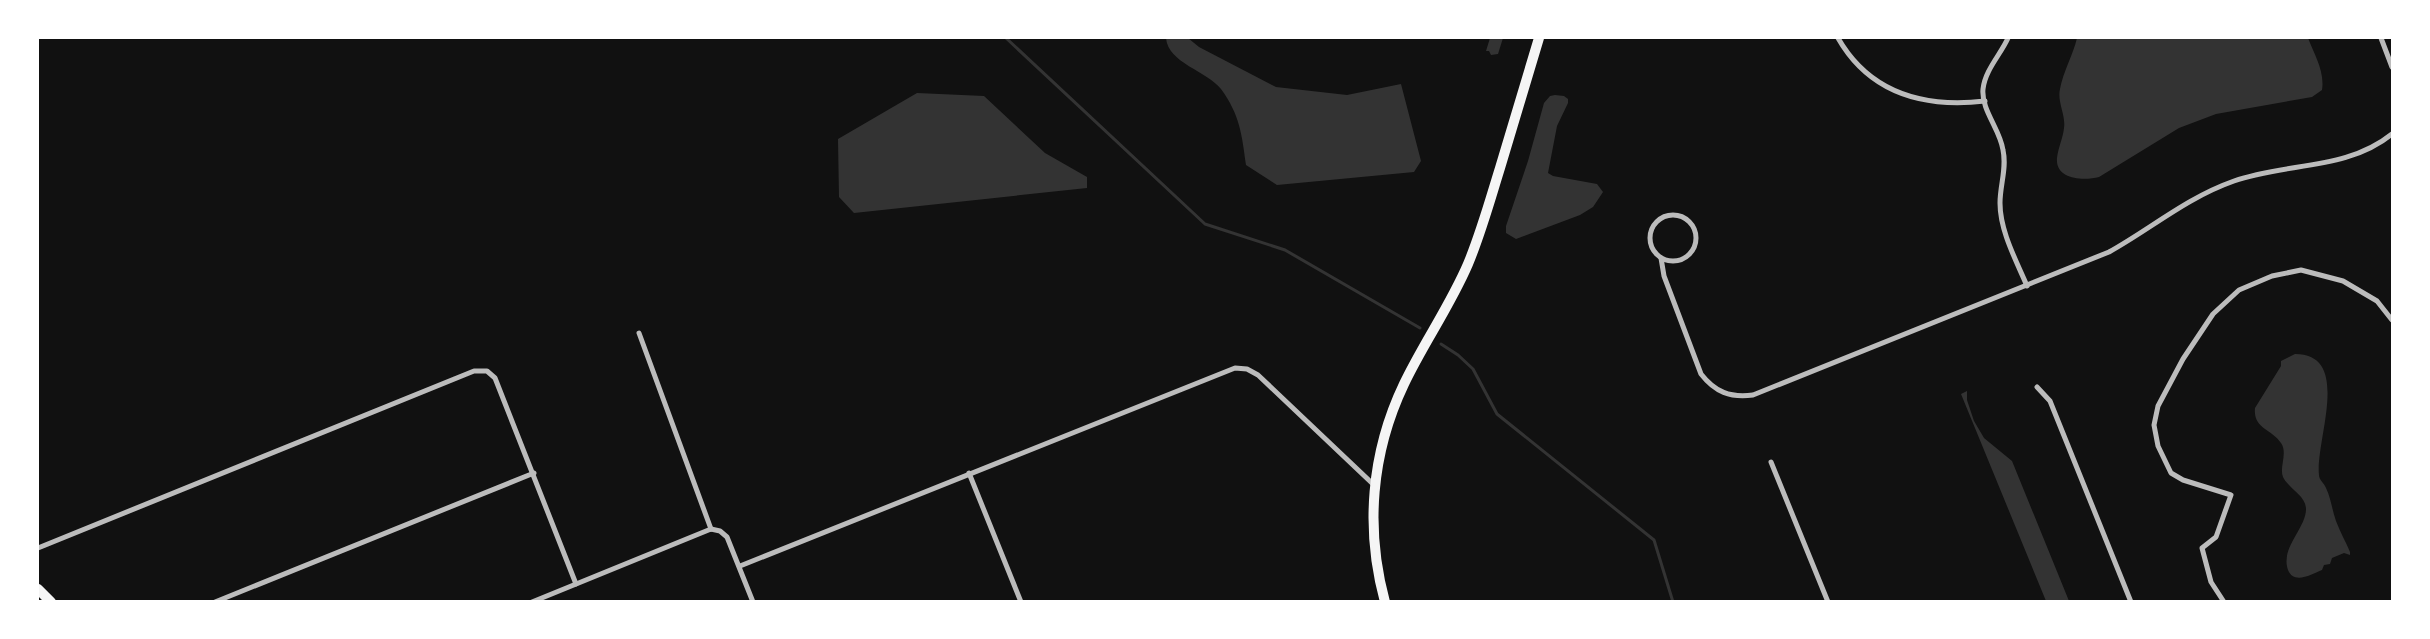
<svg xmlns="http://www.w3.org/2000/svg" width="2430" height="639" font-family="'Asap Condensed',sans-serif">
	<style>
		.water { fill: #333 }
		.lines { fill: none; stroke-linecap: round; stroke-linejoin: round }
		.stream { stroke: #333; stroke-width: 3 }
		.minor { stroke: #bcbcbc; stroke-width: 5 }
		.primary { stroke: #f5f5f5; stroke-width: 10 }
	</style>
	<rect width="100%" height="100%" fill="#111"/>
	<g class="water">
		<path d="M1166 38H1188L1199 47 1276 87 1347 95 1401 84 1421 161 1414 172 1277 185 1246 165C1242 135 1240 115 1221 89 1207 71 1168 63 1166 38Z"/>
		<path d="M1490 38H1503L1498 54 1491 55 1489 51H1486Z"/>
		<path d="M2077 38H2308C2314 54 2325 71 2322 90L2312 97 2216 114 2179 128 2099 177C2084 181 2055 180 2057 158 2058 148 2063 138 2064 128 2066 115 2057 102 2060 89 2063 72 2073 55 2077 38Z"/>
		<path d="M917 93 984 96 1045 153 1087 177V188L854 213 839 197 838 139Z"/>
		<path d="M1555 95 1564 96 1568 99V103L1557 126 1548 173 1553 176 1597 184 1603 192 1593 207 1580 215 1516 239 1506 233V226L1528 161 1544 103 1550 96Z"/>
		<path d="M2295 354C2353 354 2315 441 2319 475 2319 480 2324 483 2326 488 2331 498 2332 510 2336 521 2340 532 2346 542 2350 552V555L2344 553 2332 558 2330 564 2324 565 2322 570C2312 574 2294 585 2288 570 2280 547 2307 528 2306 508 2305 495 2288 488 2283 477 2279 467 2288 453 2281 443 2272 429 2253 429 2255 408L2281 366V361Z"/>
		<path d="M1967 391V400L1974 421 1984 438 2012 461 2069 601H2046L1961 394Z"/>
	</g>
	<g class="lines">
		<g class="stream">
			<path d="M1006 38 1205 224 1285 250 1420 328"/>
			<path d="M1441 344 1458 355 1473 369 1497 414 1654 540 1673 602"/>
		</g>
		<g class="minor">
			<path d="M1838 38C1870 94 1924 108 1985 101"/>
			<path d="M2008 38C2001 54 1985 70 1983 89 1981 110 2000 129 2003 150 2007 168 2000 185 2000 203 2000 231 2016 260 2027 286"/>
			<path d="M2381 38 2392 67"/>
			<circle cx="1673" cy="238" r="23"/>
			<path d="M1661 258 1664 276 1701 374C1715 392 1730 398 1753 395L2109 252C2152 228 2186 198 2234 181 2287 162 2346 171 2392 134"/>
			<path d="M639 333 711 529"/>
			<path d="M2037 387 2050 401 2131 602"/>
			<path d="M1771 462 1828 602"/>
			<path d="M969 473 1021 602"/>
			<path d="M711 529 720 531 727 537 753 602"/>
			<path d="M38 548 474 371H487L495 378 576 584"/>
			<path d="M740 566 1235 368 1247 369 1258 375 1374 485"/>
			<path d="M215 602 534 473"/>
			<path d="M532 602 711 529"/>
			<path d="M2224 602 2211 582 2202 548 2216 537 2231 495 2183 480 2171 473 2158 446 2154 425 2158 406 2183 359 2213 314 2239 290 2272 276 2301 270 2343 281 2377 301 2392 320"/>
		</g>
		<g class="primary">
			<path d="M38 589 51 602"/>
			<path d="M1385 602C1365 529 1371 453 1404 384 1423 344 1450 306 1468 264 1481 233 1490 200 1500 168 1513 124 1526 81 1539 38"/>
		</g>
	</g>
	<rect width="2430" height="639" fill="none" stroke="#ffffff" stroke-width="78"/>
</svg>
